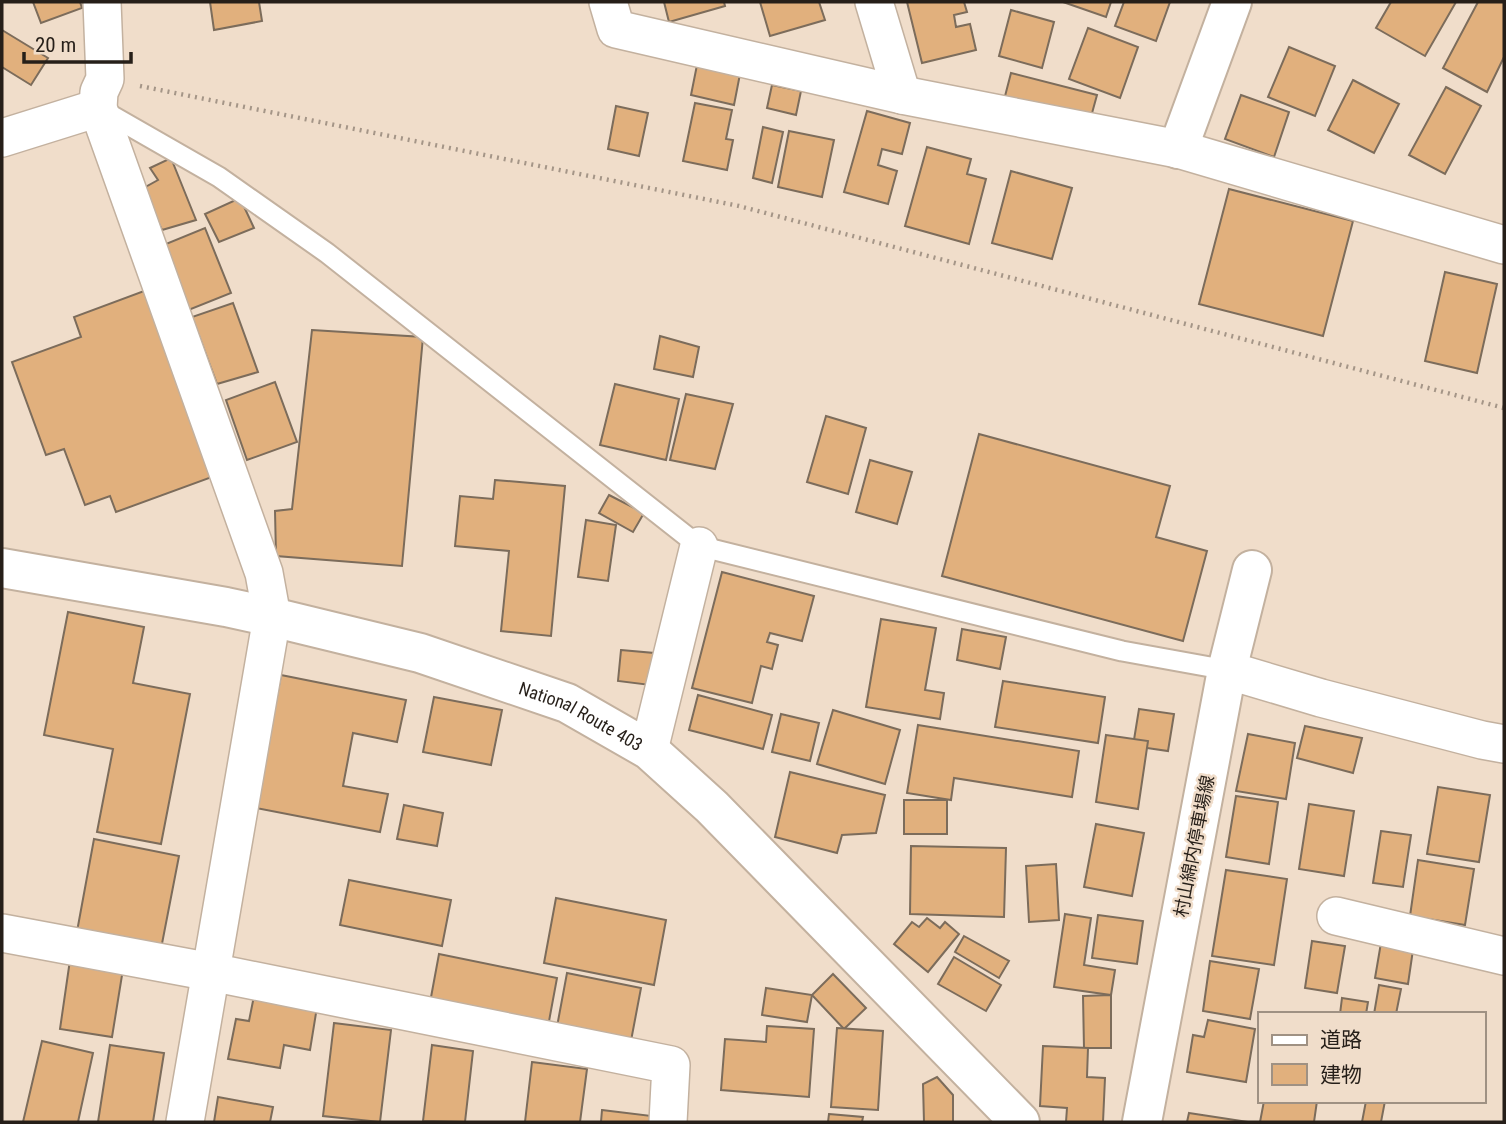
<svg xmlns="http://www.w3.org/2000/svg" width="1506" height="1124" font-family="'Roboto Condensed','Noto Sans JP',sans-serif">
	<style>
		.building { fill: #e1b07d; stroke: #7c6c5b; stroke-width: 2 }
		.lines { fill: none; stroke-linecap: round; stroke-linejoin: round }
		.lane-casing { stroke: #c3b19f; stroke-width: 23 }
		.street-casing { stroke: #c3b19f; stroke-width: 40 }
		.secondary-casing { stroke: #c3b19f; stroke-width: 42 }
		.highway-casing { stroke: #c3b19f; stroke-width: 42 }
		.path { stroke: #a49587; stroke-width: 4.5; stroke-dasharray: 2 5; stroke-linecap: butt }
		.lane { stroke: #fff; stroke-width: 19 }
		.street { stroke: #fff; stroke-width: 37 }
		.secondary { stroke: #fff; stroke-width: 38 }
		.highway { stroke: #fff; stroke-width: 38 }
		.labels { text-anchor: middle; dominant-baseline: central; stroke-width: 5; stroke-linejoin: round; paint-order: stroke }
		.street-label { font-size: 18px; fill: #261f19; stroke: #f0ddca }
	</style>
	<rect width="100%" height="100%" fill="#f0ddca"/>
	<g class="building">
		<path d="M33 2H80L82 8 41 23Z"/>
		<path d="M210 2H259L262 21 214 30Z"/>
		<path d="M664 2H724L725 6 669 22Z"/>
		<path d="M760 2H819L825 20 770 36Z"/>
		<path d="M907 2H964L967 12 954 15 956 27 970 24 976 50 922 63Z"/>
		<path d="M1063 2H1111L1106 17Z"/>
		<path d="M1124 2H1170L1156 41 1115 26Z"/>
		<path d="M1391 2H1456L1425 56 1376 28Z"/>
		<path d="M1478 2H1504V57L1487 92 1443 68Z"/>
		<path d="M1011 10 1054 22 1042 68 999 56Z"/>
		<path d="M1088 28 1138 47 1120 98 1069 79Z"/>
		<path d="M2 30 48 58 31 85 2 67Z"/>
		<path d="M1289 47 1335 66 1315 116 1268 97Z"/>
		<path d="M697 65 740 74 734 105 691 95Z"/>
		<path d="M1011 73 1097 95 1089 124 1004 100Z"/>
		<path d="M1353 80 1399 104 1374 153 1328 130Z"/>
		<path d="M772 85 801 91 796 115 767 108Z"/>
		<path d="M1446 87 1481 106 1445 174 1409 155Z"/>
		<path d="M1241 95 1289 112 1274 157 1225 139Z"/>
		<path d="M695 103 732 110 726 139 733 140 727 170 683 161Z"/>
		<path d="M616 106 648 113 639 156 608 149Z"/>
		<path d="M867 111 910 123 902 154 882 149 878 165 897 171 888 204 844 192Z"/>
		<path d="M763 127 783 132 772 183 753 178Z"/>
		<path d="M789 131 834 140 822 197 778 187Z"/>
		<path d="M927 147 971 159 967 174 986 179 969 244 905 226Z"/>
		<path d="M171 158 196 220 162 230 142 189 158 180 150 168Z"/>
		<path d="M1011 171 1072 188 1052 259 992 243Z"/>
		<path d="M1229 189 1353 221 1323 336 1199 304Z"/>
		<path d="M240 198 254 228 219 242 205 214Z"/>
		<path d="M205 228 231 293 186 311 161 246Z"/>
		<path d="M1445 272 1497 284 1477 373 1425 361Z"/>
		<path d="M144 291 212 477 116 512 110 496 85 505 64 449 46 455 12 362 81 337 74 317Z"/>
		<path d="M233 303 258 372 217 384 192 317Z"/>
		<path d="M312 330 423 337 402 566 276 556 275 511 292 509Z"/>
		<path d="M660 336 699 347 693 377 654 369Z"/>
		<path d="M275 382 297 442 247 460 226 400Z"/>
		<path d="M615 384 679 399 666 460 600 445Z"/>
		<path d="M686 394 733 404 715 469 670 460Z"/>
		<path d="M826 416 866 428 848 494 807 482Z"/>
		<path d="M979 434 1170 486 1156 537 1207 551 1183 641 942 576Z"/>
		<path d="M870 460 912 472 897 524 856 512Z"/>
		<path d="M495 480 565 486 551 636 501 631 509 551 455 546 460 496 493 499Z"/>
		<path d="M609 495 644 513 633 532 599 513Z"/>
		<path d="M586 520 616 525 608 581 578 577Z"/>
		<path d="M722 572 814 596 802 641 770 633 767 642 778 645 772 669 761 666 752 703 692 688Z"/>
		<path d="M68 612 144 627 133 683 190 694 161 844 97 832 113 749 44 735Z"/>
		<path d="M881 619 936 628 925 690 944 693 940 719 866 707Z"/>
		<path d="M962 629 1006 637 1000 669 957 660Z"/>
		<path d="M621 650 654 653 650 685 618 681Z"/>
		<path d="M281 675 406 700 397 742 353 733 343 786 388 794 380 832 256 808Z"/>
		<path d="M1003 681 1105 697 1098 743 995 727Z"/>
		<path d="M698 695 772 715 763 749 689 730Z"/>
		<path d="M434 697 502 710 491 765 423 752Z"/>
		<path d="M1139 709 1174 714 1168 751 1133 746Z"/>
		<path d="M833 710 900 730 885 784 817 764Z"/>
		<path d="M781 714 819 723 810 761 772 752Z"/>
		<path d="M918 725 1079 751 1072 797 954 778 951 800 907 793Z"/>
		<path d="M1305 726 1362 738 1353 773 1297 758Z"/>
		<path d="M1248 734 1295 743 1286 799 1236 791Z"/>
		<path d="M1106 735 1148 741 1138 809 1096 802Z"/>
		<path d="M790 772 885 795 876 833 842 835 837 853 775 837Z"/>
		<path d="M1438 787 1490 795 1479 862 1427 854Z"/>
		<path d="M1236 796 1278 802 1269 864 1226 857Z"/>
		<rect x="904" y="800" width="43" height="34"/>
		<path d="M1309 804 1354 811 1344 876 1299 869Z"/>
		<path d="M404 805 443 813 437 846 397 839Z"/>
		<path d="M1096 824 1144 833 1132 896 1084 887Z"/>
		<path d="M1381 831 1411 835 1403 887 1373 883Z"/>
		<path d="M94 839 179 856 160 954 76 937Z"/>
		<path d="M911 846 1006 848 1004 917 910 914Z"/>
		<path d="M1418 860 1474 869 1465 925 1410 916Z"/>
		<path d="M1056 864 1059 920 1029 922 1026 866Z"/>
		<path d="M1226 870 1287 879 1274 965 1212 956Z"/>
		<path d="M349 880 451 900 442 946 340 925Z"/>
		<path d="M556 898 666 920 654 985 544 963Z"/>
		<path d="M1065 914 1091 918 1084 965 1115 970 1111 995 1054 987Z"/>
		<path d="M1098 915 1143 921 1137 964 1092 958Z"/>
		<path d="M927 918 940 928 945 922 959 934 928 972 894 944 912 922 919 927Z"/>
		<path d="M964 936 1009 961 999 978 955 952Z"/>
		<path d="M1382 937 1414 943 1408 984 1375 978Z"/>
		<path d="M1312 941 1345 946 1337 993 1305 988Z"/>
		<path d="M439 954 557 978 547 1032 429 1008Z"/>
		<path d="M954 957 1001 985 986 1011 938 984Z"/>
		<path d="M70 960 123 969 112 1037 60 1029Z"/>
		<path d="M1210 961 1259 969 1250 1019 1203 1011Z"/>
		<path d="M567 973 641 988 630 1046 556 1032Z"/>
		<path d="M833 974 866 1008 844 1029 812 995Z"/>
		<path d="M1379 985 1401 989 1396 1014H1374Z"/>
		<path d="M766 988 812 995 807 1022 762 1015Z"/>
		<path d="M1111 995V1048H1084L1083 996Z"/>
		<path d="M254 996 317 1007 310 1050 284 1045 280 1068 228 1059 236 1019 249 1021Z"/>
		<path d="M1342 998 1368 1002 1366 1014H1340Z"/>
		<path d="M1208 1020 1255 1029 1246 1082 1187 1072 1193 1035 1204 1037Z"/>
		<path d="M334 1023 391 1030 380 1122 323 1116Z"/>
		<path d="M767 1026 814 1029 809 1097 721 1090 725 1039 766 1042Z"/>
		<path d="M837 1028 883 1031 878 1110 831 1107Z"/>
		<path d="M42 1041 93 1053 78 1122H23Z"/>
		<path d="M110 1045 164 1053 153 1122H98Z"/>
		<path d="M432 1045 473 1051 465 1122 423 1121Z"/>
		<path d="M1043 1046 1088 1048 1087 1077 1105 1078 1103 1122H1066L1067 1108 1040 1106Z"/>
		<path d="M532 1062 587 1069 580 1122H525Z"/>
		<path d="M937 1077 953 1095V1122H924L923 1084Z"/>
		<path d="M218 1097 273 1107 270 1122H214Z"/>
		<path d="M1264 1101H1317L1314 1122H1260Z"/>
		<path d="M1366 1101H1385L1381 1122H1362Z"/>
		<path d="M602 1110 660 1117 659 1122H601Z"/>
		<path d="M1189 1113 1248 1122H1187Z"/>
		<path d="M829 1114 863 1117 862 1122H828Z"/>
	</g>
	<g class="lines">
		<defs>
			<path id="lane" d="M102 110 219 177 327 253 699 546 1122 651 1227 670"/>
			<g id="street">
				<path d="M102 2 105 79 99 92 98 108 264 573 272 617 185 1122"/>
				<path d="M608 2 616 29 902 95 1178 149 1504 245"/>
				<path d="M874 2 902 95"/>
				<path d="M2 138 98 108"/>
				<path d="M1227 670 1321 698 1482 740 1504 744"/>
				<path d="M649 750 699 546"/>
				<path d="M1336 916 1504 956"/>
				<path d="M2 933 211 972 671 1065 668 1122"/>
			</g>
			<g id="secondary">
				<path d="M1178 149 1232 2"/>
				<path d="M1142 1122 1227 670 1252 570"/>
			</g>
			<g id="highway">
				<path id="s1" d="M2 568 226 607 272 617 420 653 567 703 649 750 712 807 1020 1122"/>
			</g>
		</defs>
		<use href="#lane" class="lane-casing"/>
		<use href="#street" class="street-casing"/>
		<use href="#secondary" class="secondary-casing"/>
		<use href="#highway" class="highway-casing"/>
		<path class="path" d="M140 86 739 206 1504 408"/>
		<use href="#lane" class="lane"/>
		<use href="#street" class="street"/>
		<use href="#secondary" class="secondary"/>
		<use href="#highway" class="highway"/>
	</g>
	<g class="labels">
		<g class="street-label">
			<text stroke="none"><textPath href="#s1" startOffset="600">National Route 403</textPath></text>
			<text transform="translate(1194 846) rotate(-79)">村山綿内停車場線</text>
		</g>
	</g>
	<rect width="1506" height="1124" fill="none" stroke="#261f19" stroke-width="7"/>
	<rect x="1258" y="1012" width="228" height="91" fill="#f0ddca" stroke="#9f9183" stroke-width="2"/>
	<rect x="1272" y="1035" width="35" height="10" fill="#ffffff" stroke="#9f9183" stroke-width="2"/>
	<text x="1320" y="1047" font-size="21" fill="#261f19">道路</text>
	<rect x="1272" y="1064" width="35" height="21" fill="#e1b07d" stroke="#9f9183" stroke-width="2"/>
	<text x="1320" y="1082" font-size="21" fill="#261f19">建物</text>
	<path d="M24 52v10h107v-10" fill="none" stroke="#261f19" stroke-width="3.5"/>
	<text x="35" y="52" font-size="21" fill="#261f19" stroke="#f0ddca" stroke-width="5" paint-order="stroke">20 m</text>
</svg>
